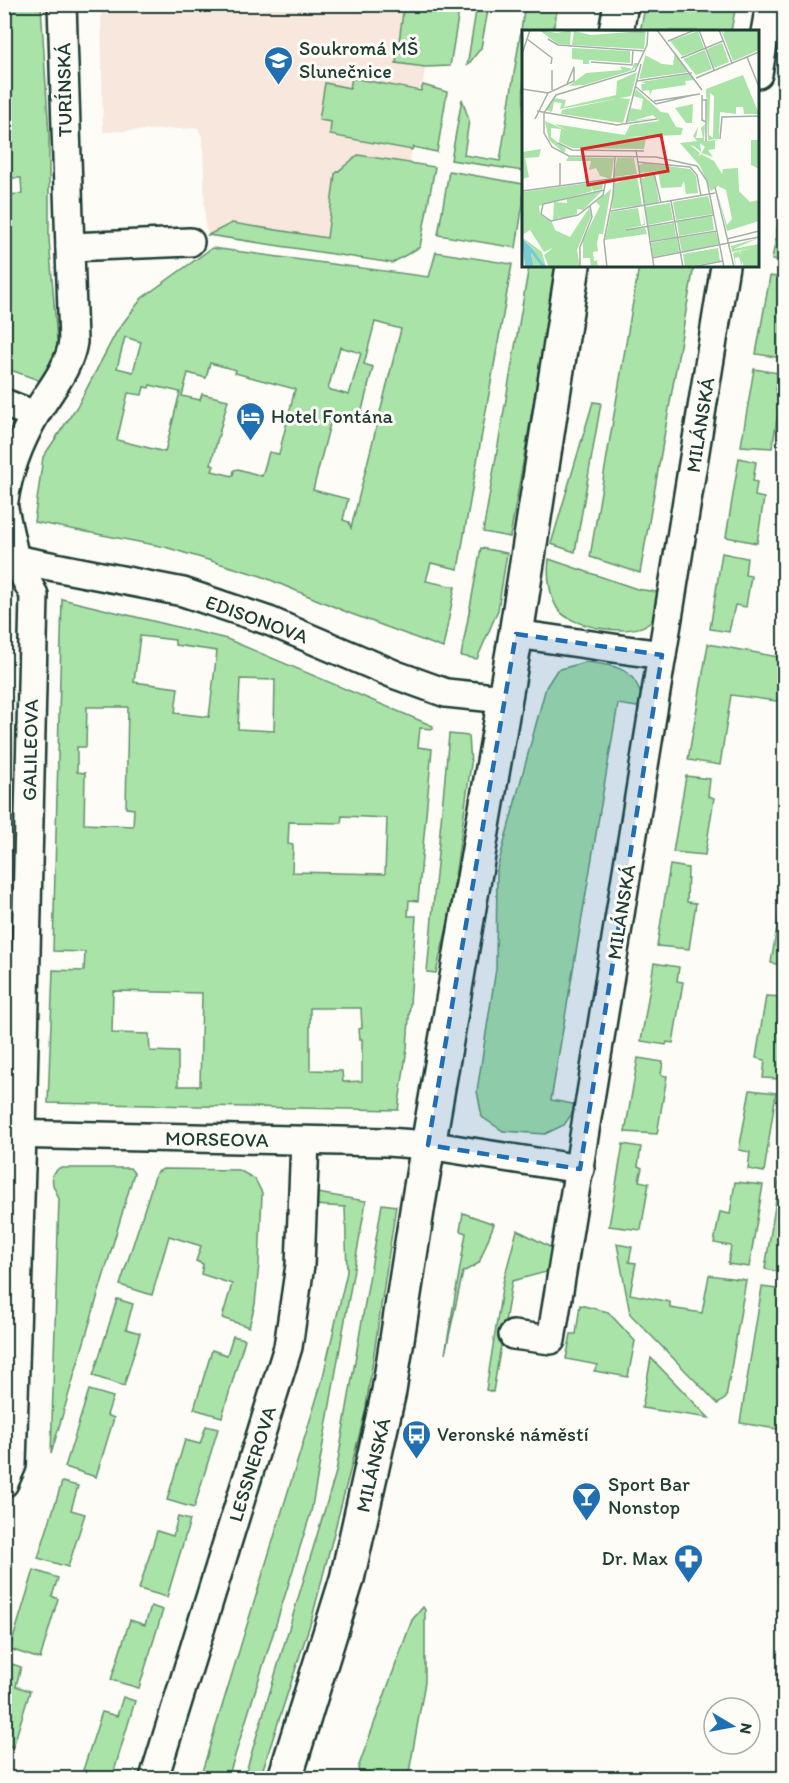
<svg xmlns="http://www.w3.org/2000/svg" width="789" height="1783" font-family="Itim,sans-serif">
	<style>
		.built { fill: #f8e7dd }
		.green { fill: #a9e3a7; stroke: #64906e; stroke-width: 1.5; fill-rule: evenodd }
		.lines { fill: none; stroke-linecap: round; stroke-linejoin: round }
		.street-casing { stroke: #1f3d34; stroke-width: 32 }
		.secondary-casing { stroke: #1f3d34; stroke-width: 38 }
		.street { stroke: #fdfcf7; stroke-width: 27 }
		.secondary { stroke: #fdfcf7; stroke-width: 33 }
		.marked { fill: #1f6fb2; fill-opacity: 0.2; stroke: #1f6fb2; stroke-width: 4.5; stroke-dasharray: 12 8; stroke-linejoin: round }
		.labels { text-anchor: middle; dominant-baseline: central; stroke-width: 6; stroke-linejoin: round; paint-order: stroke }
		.poi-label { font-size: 20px; fill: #1f3d34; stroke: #fdfcf7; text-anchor: start }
		.street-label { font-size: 20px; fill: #1f3d34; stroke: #fdfcf7 }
		.inset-river { fill: none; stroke: #7acbd3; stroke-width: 3 }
		.inset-road { fill: none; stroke: #a4b0a9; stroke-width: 1.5 }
		.view { fill: #d62828; fill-opacity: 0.15; stroke: #d62828; stroke-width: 3 }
		.inset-edge { fill: none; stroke: #1f3d34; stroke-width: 3 }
	</style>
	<rect width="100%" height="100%" fill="#fdfcf7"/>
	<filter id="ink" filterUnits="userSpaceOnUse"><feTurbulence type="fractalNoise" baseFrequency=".0167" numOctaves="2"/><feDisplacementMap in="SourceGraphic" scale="12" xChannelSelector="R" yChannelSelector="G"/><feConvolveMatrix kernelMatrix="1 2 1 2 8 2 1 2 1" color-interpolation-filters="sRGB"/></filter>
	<g filter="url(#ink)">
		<path class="built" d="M101 5H436L392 263 208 235 205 225 203 139 198 128 103 132Z"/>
		<g class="green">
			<path d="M646 4H736V5L731 31H640Z"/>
			<path d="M5 5H41L49 135V239L58 354 51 378 41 381 5 368 4 195 22 194 21 178H5Z"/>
			<path d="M404 5H460L450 66 425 67 396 63Z"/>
			<path d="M477 5H489L481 48 467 66Z"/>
			<path d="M525 5H558L553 31 524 32 523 171 451 160 462 99 469 120 464 155 500 161Z"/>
			<path d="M352 78 421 91 423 85 447 92 437 152 413 147 412 150 330 135 331 122 319 120 325 83 350 88Z"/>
			<path d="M358 155 435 167 420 247 392 263 208 235 232 223 327 238 335 174Z"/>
			<path d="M449 171 523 184V203L516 248 438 235Z"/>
			<path d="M784 188V262L772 260Z"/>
			<path d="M212 248 429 277 436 252 512 264 458 569 431 563 426 581 455 587 443 648 349 613 261 576 165 547 34 522 43 457 78 405 117 331 142 298ZM375 322 401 329 351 528 349 522 343 520 348 499 313 490 333 412 360 418 373 367 364 364ZM125 337 141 342 133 372 117 368ZM340 347 361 353 349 395 328 389ZM210 363 236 370 235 373 295 389 279 454 269 452 262 476 238 469 234 470 233 476 212 471 214 466 211 464 228 400 202 394 200 400 182 396 188 373 206 378ZM150 385 180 392 165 452 117 440 128 393 142 395 144 387 149 388Z"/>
			<path d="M529 266H556L557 268 510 537 483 532Z"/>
			<path d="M639 266H694L640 573 590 557Z"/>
			<path d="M770 276 784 278V357L782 358 756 354Z"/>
			<path d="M754 369 779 373 776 390 782 391 772 448 741 446Z"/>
			<path d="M593 402 601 403 575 552 551 544Z"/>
			<path d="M739 458 756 462 753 481 757 482 755 496 764 498 757 543 726 537Z"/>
			<path d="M481 548 507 553 498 610 477 659 461 656Z"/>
			<path d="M722 553 747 558 745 575 751 576 746 607 735 605 729 632 710 629Z"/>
			<path d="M549 559 637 589 663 593C662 603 659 615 651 622 633 638 569 628 557 608 549 594 547 574 549 559Z"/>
			<path d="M62 599 227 639 433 726V729L420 728 418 747 432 749 418 901 409 900 408 916H416L407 1048 398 1110 48 1103 53 970 84 971 85 952 53 951ZM140 636 175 640V645L217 651 209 717 175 713 178 688 134 682ZM240 679 275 680 274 731 238 729ZM87 707H128L126 808 134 809 133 826 84 824 85 773 77 772V747H86ZM342 816 387 818 385 874 292 872 293 845 288 844 289 822 341 823ZM113 991 202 993 200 1086H178V1052L150 1051 149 1034 112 1033ZM310 1008H361L362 1028 359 1029 360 1039H362V1081L343 1082 342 1071 310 1070Z"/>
			<path d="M708 644 784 658V702L731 695 720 765 688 760Z"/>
			<path d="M586 662C622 666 638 670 644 708L618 704 551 1100 578 1105 564 1125 545 1134 503 1131 482 1117 477 1091 496 969 497 869 546 687 557 670Z"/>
			<path d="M449 734 469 736 471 764 449 919 436 973 427 972Z"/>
			<path d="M686 776 710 779 708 796 714 798 705 855 673 852Z"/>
			<path d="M670 865 688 868 687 902 696 903 689 949 657 946Z"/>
			<path d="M781 903 784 904V984L779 983 781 965 771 963Z"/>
			<path d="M654 963 679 967 677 981 683 982 673 1043 667 1042 666 1045 641 1041Z"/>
			<path d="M766 996 784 997V1043L779 1079 763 1078 765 1060 756 1058Z"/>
			<path d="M638 1058 663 1062 661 1075 667 1076 657 1134 625 1132Z"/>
			<path d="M750 1090 776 1093 764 1172 748 1169 750 1152 739 1150Z"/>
			<path d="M623 1144 641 1147 638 1166 642 1168 639 1181 649 1183 641 1230 609 1226Z"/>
			<path d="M784 1150V1273L765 1269Z"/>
			<path d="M59 1168H130L134 1173 51 1454 59 1199 53 1185 52 1175Z"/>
			<path d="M163 1169 239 1170 255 1179 262 1193 259 1264 255 1304 249 1327 222 1318 232 1284 201 1274 203 1264 196 1261 201 1246 169 1236 152 1295 120 1285 156 1173Z"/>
			<path d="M735 1182 763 1185 749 1267 728 1264 731 1246 714 1243 720 1212 730 1214Z"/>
			<path d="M317 1193 366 1201 311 1512 228 1778H200L322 1381 347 1272 345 1207 314 1205Z"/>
			<path d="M382 1204 396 1206 365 1413 312 1618 262 1772 260 1778H244L336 1472Z"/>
			<path d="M463 1213 494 1224 479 1263 463 1272 445 1354 466 1233 460 1231Z"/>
			<path d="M517 1230 554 1249 550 1271 512 1281 493 1392 486 1390 503 1283Z"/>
			<path d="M617 1244 632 1247 629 1262 636 1263 630 1294 670 1302V1308L702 1313 709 1275 746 1280 726 1398 718 1404 630 1314Z"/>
			<path d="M762 1287 784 1290V1430L740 1423Z"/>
			<path d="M117 1299 133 1304 126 1329 140 1333 124 1386 93 1376Z"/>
			<path d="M580 1305 608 1312 635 1341 628 1377 594 1371 598 1365 566 1359 571 1334H576Z"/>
			<path d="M233 1336 245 1339 222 1417 194 1409 212 1350 227 1355Z"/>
			<path d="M651 1358 709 1418 642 1408Z"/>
			<path d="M89 1390 113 1397 107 1415 114 1418 96 1477 65 1467Z"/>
			<path d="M206 1426 218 1429 194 1508 167 1500 185 1440 200 1444Z"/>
			<path d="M62 1482 78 1486 71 1510 85 1514 68 1567 38 1558Z"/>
			<path d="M178 1517 190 1520 167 1597 139 1589 157 1531 173 1536Z"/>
			<path d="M34 1570 58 1578 52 1596 58 1599 40 1659 10 1649Z"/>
			<path d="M151 1606 163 1610 139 1688 111 1680 130 1620 145 1625Z"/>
			<path d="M423 1607 425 1610V1682L408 1778H361L358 1768 412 1620Z"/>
			<path d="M6 1662 21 1667 16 1686 30 1691 13 1747 5 1745Z"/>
			<path d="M123 1697 135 1701 112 1778 83 1770 102 1712 117 1716Z"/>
		</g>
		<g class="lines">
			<defs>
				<g id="street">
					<path d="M758 74 770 4"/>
					<path d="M70 247 190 242"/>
					<path d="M4 403 35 415"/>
					<path d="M4 501C8 472 21 440 35 415 49 391 69 369 73 342L62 4"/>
					<path d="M4 509 15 559 34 595 22 1134 12 1465 4 1483"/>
					<path d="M4 557 183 592 269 621 396 675 446 693 504 699"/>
					<path d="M516 634 662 655"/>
					<path d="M4 1134 387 1142 428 1145 580 1169"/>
					<path d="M513 1335 551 1340 725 266"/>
					<path d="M154 1778 288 1347 300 1265 305 1141"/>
				</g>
				<g id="secondary">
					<path d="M616 32 621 4"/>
					<path d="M285 1778 347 1579 389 1391 418 1204 516 634 573 266"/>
				</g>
			</defs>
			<use href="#street" class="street-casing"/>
			<use href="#secondary" class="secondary-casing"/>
			<use href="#street" class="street"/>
			<use href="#secondary" class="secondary"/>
		</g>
	</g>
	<path class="marked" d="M516 634 662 655 580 1169 428 1145Z"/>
	<defs>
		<symbol id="school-pin" viewBox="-11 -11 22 30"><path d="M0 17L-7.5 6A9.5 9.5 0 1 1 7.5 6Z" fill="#1f6fb2" stroke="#fdfcf7"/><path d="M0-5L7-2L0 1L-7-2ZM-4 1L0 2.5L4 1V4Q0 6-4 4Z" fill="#fff"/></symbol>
		<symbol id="hotel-pin" viewBox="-11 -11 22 30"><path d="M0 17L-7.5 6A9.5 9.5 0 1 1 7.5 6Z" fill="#1f6fb2" stroke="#fdfcf7"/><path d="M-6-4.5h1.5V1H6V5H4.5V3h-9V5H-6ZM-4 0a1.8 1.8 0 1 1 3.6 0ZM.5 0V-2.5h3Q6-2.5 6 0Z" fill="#fff"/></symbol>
		<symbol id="bus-pin" viewBox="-11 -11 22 30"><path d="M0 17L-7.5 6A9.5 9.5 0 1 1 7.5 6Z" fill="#1f6fb2" stroke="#fdfcf7"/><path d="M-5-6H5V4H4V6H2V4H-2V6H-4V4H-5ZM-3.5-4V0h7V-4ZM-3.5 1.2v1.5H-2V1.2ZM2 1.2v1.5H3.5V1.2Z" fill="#fff"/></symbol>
		<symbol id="bar-pin" viewBox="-11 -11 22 30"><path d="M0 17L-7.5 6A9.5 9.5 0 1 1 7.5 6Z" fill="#1f6fb2" stroke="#fdfcf7"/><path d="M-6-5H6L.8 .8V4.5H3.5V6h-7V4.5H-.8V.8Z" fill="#fff"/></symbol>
		<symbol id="pharmacy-pin" viewBox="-11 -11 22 30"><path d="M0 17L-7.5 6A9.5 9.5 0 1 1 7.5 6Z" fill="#1f6fb2" stroke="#fdfcf7"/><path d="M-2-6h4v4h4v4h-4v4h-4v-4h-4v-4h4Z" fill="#fff"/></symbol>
	</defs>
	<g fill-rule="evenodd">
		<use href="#school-pin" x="262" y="44" width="33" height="45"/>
		<use href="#hotel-pin" x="234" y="400" width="33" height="45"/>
		<use href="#bus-pin" x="400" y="1418" width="33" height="45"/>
		<use href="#bar-pin" x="570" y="1480" width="33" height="45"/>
		<use href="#pharmacy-pin" x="672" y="1542" width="33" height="45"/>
	</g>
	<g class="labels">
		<g class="poi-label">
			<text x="299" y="48">Soukromá MŠ<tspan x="299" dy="23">Slunečnice</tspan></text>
			<text x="271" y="416">Hotel Fontána</text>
			<text x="437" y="1434">Veronské náměstí</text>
			<text x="608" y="1484">Sport Bar<tspan x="608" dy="23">Nonstop</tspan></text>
			<text x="668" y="1558" text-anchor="end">Dr. Max</text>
		</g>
		<g class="street-label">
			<text transform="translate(64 90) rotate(-91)">TURÍNSKÁ</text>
			<text transform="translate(700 425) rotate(-81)">MILÁNSKÁ</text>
			<text transform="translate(257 619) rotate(20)">EDISONOVA</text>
			<text transform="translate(30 750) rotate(-89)">GALILEOVA</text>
			<text transform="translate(621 912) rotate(-81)">MILÁNSKÁ</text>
			<text transform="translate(217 1139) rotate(1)">MORSEOVA</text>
			<text transform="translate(252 1464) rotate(-73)">LESSNEROVA</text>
			<text transform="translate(373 1465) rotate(-77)">MILÁNSKÁ</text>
		</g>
	</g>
	<g transform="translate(522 30)">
		<rect width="237" height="237" fill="#fdfcf7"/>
		<path d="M17 0 35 3 49 0 48 15 36 14ZM102 0H124L122 19 50 15 52 1 69 5 122 1ZM199 0 202 4 203 0H237V20L211 31ZM176 1 182 18 160 26 148 11ZM200 13 207 32 192 38 185 19ZM50 18 108 21V33L67 30V34H61V30L50 29ZM125 19 123 25 140 34 151 35 153 22 167 42 117 49ZM183 20 190 39 174 45 161 29ZM112 33H117L111 40 62 55 47 56 64 43 100 40 98 36 110 39ZM115 42 109 66 38 79 40 73 32 72 30 82 24 80 32 68 44 70 42 77 94 65 95 51ZM168 44 173 50 163 51 164 55 130 60 128 66 127 60 120 61 119 54H124L119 52ZM221 45 237 84H222L221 77H214V84L198 82 197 109 186 110 184 59ZM188 63 192 66 191 108 187 105ZM114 59 139 82 146 83 154 97 161 98 159 105 105 107 124 108 122 119 50 118 37 112 39 99 29 98V107L44 119 42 123 27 110 23 91 46 101 32 94 103 105 108 95 137 91 131 85 113 90 133 88 105 92 109 78 119 80 121 69 112 66ZM98 68 108 69 101 93 39 84 40 80ZM171 74 170 93H164L153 78ZM183 94 182 111 197 110 193 111V119L186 120 191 127 179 123 183 117 178 113 179 122 173 117 168 115 178 123 176 127 179 124 192 131 200 144 201 139 216 138 217 161 228 172 237 170V191L205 201 195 162 205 195 210 189 204 160 196 156 189 161 178 136 158 113 175 111 171 106 176 97 174 108H181L179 98ZM229 110H237V139L229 135ZM19 119 17 127 3 128 7 147 0 149V122ZM46 127 92 128 89 149 78 146 74 138 67 140 69 131H44ZM95 128H112L115 144 92 147ZM123 133 168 139 174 146 176 163 164 164 162 151 159 157 139 158 136 141 118 143 116 135ZM132 144 137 172 122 175 118 146 123 149 121 145ZM115 146 120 175 90 179 92 150 94 153ZM82 151 80 159 71 161 69 155 70 161 17 176 18 184 30 192 33 200 48 207 67 178 69 186 55 220 58 237H27L22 225 31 218 22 222 8 200 0 205V162ZM89 159 81 204H77L75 213 76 221 71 222 72 231 78 230 75 231 76 237H69L68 228H61V210L78 176 74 172ZM80 161 61 180 55 179V184L40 189 35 185 38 188 31 190 32 172 45 173V169ZM186 166 191 184 154 190 151 172ZM148 173 151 190 126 195 123 177ZM116 178 119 195 122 194 121 180 123 195 104 199 123 198 125 204 83 210 89 182ZM190 186 192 200 157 206 155 192ZM152 193 154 207 129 211 126 197ZM194 202 197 214 160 222 157 208ZM0 207 20 222 24 237H12L9 224 12 220ZM155 208 157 222 131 227 129 213ZM237 208 211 219 237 214 236 237H222L220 231V237L217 227 213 228 214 237 211 223 217 221 219 225 218 221 230 218 210 222 209 216ZM196 218 198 231 163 237 161 224Z" fill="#a9e3a7" fill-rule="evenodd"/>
		<path d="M0 208 12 220 9 224 12 237H3Z" fill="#7acbd3"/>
		<path class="inset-river" d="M10 221 22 237"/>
		<path class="inset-road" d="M55 0 122 2M126 0 125 15 113 41 34 65 22 83V103L30 117 47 126 134 127 175 136 185 151 202 237M135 0 180 60M177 0 192 40M197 0 210 33M5 9 30 28 29 34M26 9 36 15 123 21M146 11 173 0M0 24 8 0M225 27 237 57M159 28 201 11M69 32 110 35 111 20M174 48 237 22M115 51 170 43M113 56 134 74 171 65M0 59 26 63M30 60V40M180 65V90L184 92M180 70H184V111M132 71 178 64M15 81 95 95 135 89M13 89 26 63 52 51V37L45 54M104 94 119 34M198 109 200 87 237 86M36 113 50 120 122 121M114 120 132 237M115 132 168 137 175 145 179 166M38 156V133M193 157 212 237M82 160 21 174 19 184 29 191 56 185 81 165 84 150M0 161 132 143 139 173M149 171 161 237M89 181 193 163M104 200 192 185M205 209 237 201M127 212 195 201M130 228 237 207M58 237V217L70 187 68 176M85 237 82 211 91 166 93 127M170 237 201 231"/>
		<path class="view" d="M139 105 146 141 66 155 60 119Z"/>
		<rect width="237" height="237" class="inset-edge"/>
	</g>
	<rect width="789" height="1783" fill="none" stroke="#fdfcf7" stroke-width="24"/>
	<rect x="12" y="12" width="765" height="1759" fill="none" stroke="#1f3d34" stroke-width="2" filter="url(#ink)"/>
	<g transform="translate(732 1726) rotate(100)"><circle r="28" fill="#fdfcf7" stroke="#a4b0a9" stroke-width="1.5"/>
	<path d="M0-4.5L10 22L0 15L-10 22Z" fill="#1f6fb2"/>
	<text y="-9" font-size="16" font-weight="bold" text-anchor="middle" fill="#1f3d34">N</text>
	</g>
</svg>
